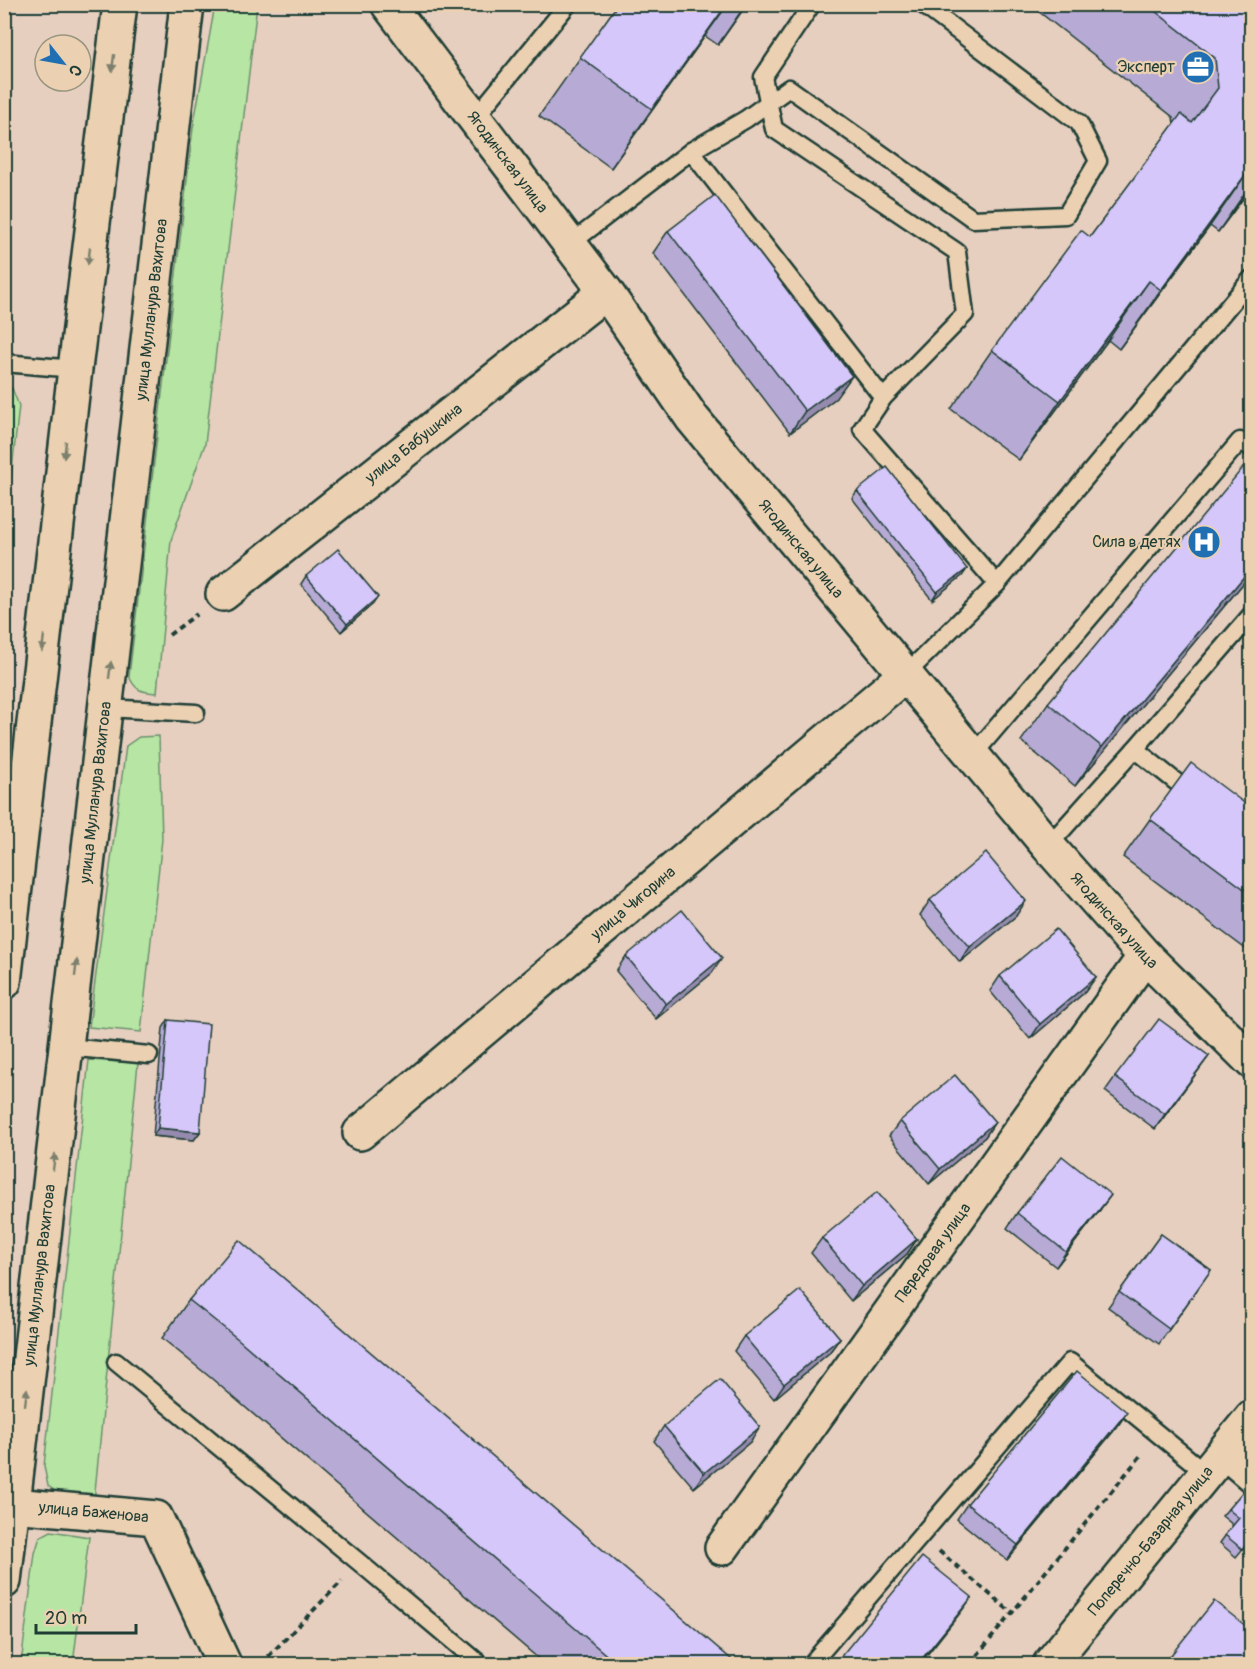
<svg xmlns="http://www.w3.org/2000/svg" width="1256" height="1669" font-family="Pangolin,sans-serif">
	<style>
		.green { fill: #b7e5a4; stroke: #6b916c; stroke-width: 1.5 }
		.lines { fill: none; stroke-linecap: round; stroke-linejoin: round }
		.service-casing { stroke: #1f3d34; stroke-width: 21 }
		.minor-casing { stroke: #1f3d34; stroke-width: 38 }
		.secondary-casing { stroke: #1f3d34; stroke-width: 38 }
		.path { stroke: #1f3d34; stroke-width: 4; stroke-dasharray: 6 4.5; stroke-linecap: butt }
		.service { stroke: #ebd1b2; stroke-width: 16 }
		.minor { stroke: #ebd1b2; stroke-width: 33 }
		.secondary { stroke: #ebd1b2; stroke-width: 33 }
		.wall { fill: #b7abd6; stroke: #1f3d34; stroke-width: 1.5 }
		.shaded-wall { fill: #958bae; stroke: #1f3d34; stroke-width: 1.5 }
		.building { fill: #d5c7f9; stroke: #1f3d34; stroke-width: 1.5 }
		.oneway { fill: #7b806d }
		.labels { text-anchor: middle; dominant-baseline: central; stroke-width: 4.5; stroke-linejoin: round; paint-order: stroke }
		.poi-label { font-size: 16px; fill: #1f3d34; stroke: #ebd1b2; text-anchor: end }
		.street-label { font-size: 16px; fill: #1f3d34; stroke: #ebd1b2 }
	</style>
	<rect width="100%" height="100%" fill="#e7cfc0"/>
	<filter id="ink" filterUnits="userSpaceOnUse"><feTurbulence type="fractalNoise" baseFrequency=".0167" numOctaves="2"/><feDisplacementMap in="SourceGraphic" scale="12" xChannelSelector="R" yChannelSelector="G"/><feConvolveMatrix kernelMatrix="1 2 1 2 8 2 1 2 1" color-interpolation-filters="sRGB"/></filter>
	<g filter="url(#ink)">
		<g class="green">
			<path d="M215 5H257L205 444 171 540 157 693C142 692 135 691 129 676L193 128Z"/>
			<path d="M5 385 12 388 19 406 5 533Z"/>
			<path d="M159 736 162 839 141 1032 89 1027 126 746 139 737Z"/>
			<path d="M89 1060 138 1063 94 1501 63 1496 48 1486 44 1466Z"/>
			<path d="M51 1531 89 1537 73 1664H21L35 1553 40 1537Z"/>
		</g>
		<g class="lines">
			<defs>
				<g id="service">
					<path d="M812 4 763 77 774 129 957 252 965 314 883 398 862 429 997 584"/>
					<path d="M475 118 568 4"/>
					<path d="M691 151 883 398"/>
					<path d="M570 244 691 151 746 119 789 88 973 219 1066 215 1098 161 1079 123 922 4"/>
					<path d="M4 363 75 369"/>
					<path d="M906 674 997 584 1252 278"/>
					<path d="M106 708 196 713"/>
					<path d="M1135 749 1195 797"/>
					<path d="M973 755 1240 441 1252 448"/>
					<path d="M1048 846 1135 749 1252 614"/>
					<path d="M67 1047 149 1055"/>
					<path d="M116 1362 360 1563 480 1664"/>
					<path d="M811 1664 1070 1362 1207 1474"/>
				</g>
				<g id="minor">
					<path id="s1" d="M388 4 606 292 692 418 1048 846 1145 956 1252 1062"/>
					<path id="s2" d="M223 594 606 292"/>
					<path id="s3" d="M360 1133 906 674"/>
					<path d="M1225 1452 1252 1475"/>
					<path id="s4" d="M13 1505 156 1518 224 1664"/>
					<path id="s5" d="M722 1548 1145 956"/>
					<path id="s6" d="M1050 1664 1252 1417"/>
				</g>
				<g id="secondary">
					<path d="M4 982 75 369 120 4"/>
					<path id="s7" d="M4 1581 187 4"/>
				</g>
			</defs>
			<use href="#service" class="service-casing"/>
			<use href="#minor" class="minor-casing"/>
			<use href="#secondary" class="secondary-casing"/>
			<g class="path">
				<path d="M169 635 197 614"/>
				<path d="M939 1551 1012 1613"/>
				<path d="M261 1664 342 1581"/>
				<path d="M970 1664 1143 1453"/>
			</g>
			<use href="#service" class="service"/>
			<use href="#minor" class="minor"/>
			<use href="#secondary" class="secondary"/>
		</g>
		<g class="wall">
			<path d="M618 4H747L718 45 705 36 611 168 539 116Z"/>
			<path d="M1029 4H1251V188L1218 232 1210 226 1119 349 1108 340 1019 460 951 409 992 350 1090 237 1174 124 1173 117Z"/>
			<path d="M668 231 836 398 790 433 653 253Z"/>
			<path d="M857 491 967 569 962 576 932 600 852 498Z"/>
			<path d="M1251 574 1075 786 1021 741 1048 703Z"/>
			<path d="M306 576 373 604 341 632 301 584Z"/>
			<path d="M1251 808V953L1123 857 1150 819Z"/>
			<path d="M930 900 1016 916 960 962 920 915Z"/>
			<path d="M626 956 722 958 712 973 656 1019 616 971Z"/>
			<path d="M1000 976 1096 977 1085 992 1030 1039 990 991Z"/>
			<path d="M168 1020 200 1132 194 1140 153 1136 163 1028Z"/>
			<path d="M1209 1056 1155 1129 1105 1091 1115 1077Z"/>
			<path d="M900 1121 995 1122 985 1137 929 1184 889 1136Z"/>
			<path d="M1100 1210 1056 1267 1007 1228 1017 1213Z"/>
			<path d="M1161 1234 1211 1270 1159 1344 1108 1307Z"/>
			<path d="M822 1238 917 1239 907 1254 851 1301 811 1253Z"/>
			<path d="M189 1300 738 1665H546L211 1378 162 1338Z"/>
			<path d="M744 1336 840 1338 829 1353 774 1399 734 1351Z"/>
			<path d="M1127 1412 1117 1427 1007 1560 957 1519 967 1504Z"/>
			<path d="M664 1426 760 1427 750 1442 694 1488 654 1441Z"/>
			<path d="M1246 1488 1251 1539 1236 1557 1220 1543 1233 1525 1222 1516Z"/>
		</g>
		<g class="shaded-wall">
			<path d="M728 4 705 36 611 168 652 109Z"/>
			<path d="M746 4H747L718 45Z"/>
			<path d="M1251 167 1210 226 1119 349 1161 290Z"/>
			<path d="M1251 184V188L1218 232Z"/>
			<path d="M1149 281 1108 340 1019 460 1060 401Z"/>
			<path d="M852 376 836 398 790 433 805 411Z"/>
			<path d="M1251 568V574L1075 786 1102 747Z"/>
			<path d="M967 569 962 576 932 600 937 592Z"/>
			<path d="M378 597 373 604 341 632 347 624Z"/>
			<path d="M1026 901 1016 916 960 962 970 947Z"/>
			<path d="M722 958 712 973 656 1019 666 1004Z"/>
			<path d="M1096 977 1085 992 1030 1039 1040 1024Z"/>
			<path d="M1209 1056 1198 1071 1155 1129 1165 1114Z"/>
			<path d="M995 1122 985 1137 929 1184 940 1169Z"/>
			<path d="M158 1128 200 1132 194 1140 153 1136Z"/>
			<path d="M1111 1195 1100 1210 1056 1267 1066 1252Z"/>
			<path d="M917 1239 907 1254 851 1301 862 1286Z"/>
			<path d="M840 1338 829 1353 774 1399 784 1384Z"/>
			<path d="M1127 1412 1117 1427 1007 1560 1018 1545Z"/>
			<path d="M760 1427 750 1442 694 1488 704 1473Z"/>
			<path d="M972 1597 961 1612 919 1665H917Z"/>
		</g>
		<g class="building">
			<path d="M618 4H727L652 109 580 57Z"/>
			<path d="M1146 4H1251V167L1161 290 1149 281 1060 401 992 350 1081 230 1090 237 1181 114 1192 123 1218 88 1215 58Z"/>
			<path d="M715 195 852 376 805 411 668 231Z"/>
			<path d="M1251 458V568L1102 747 1048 703Z"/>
			<path d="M887 467 967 569 937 592 857 491Z"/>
			<path d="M338 549 378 597 347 624 306 576Z"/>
			<path d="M1191 763 1251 808V894L1150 819Z"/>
			<path d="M986 853 1026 901 970 947 930 900Z"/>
			<path d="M682 910 722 958 666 1004 626 956Z"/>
			<path d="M1056 929 1096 977 1040 1024 1000 976Z"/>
			<path d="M1159 1019 1209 1056 1165 1114 1115 1077Z"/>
			<path d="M168 1020 209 1024 200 1132 158 1128Z"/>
			<path d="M955 1075 995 1122 940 1169 900 1121Z"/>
			<path d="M1062 1156 1111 1195 1066 1252 1017 1213Z"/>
			<path d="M877 1192 917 1239 862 1286 822 1238Z"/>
			<path d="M1161 1234 1211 1270 1169 1329 1119 1292Z"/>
			<path d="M239 1240 738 1665H618L238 1339 189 1300Z"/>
			<path d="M800 1290 840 1338 784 1384 744 1336Z"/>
			<path d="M1077 1371 1127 1412 1018 1545 967 1504Z"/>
			<path d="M720 1379 760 1427 704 1473 664 1426Z"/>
			<path d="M1246 1488 1251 1493V1537L1242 1549 1225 1535 1239 1518 1228 1509Z"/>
			<path d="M922 1557 972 1597 917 1665H834Z"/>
			<path d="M1214 1601 1251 1630V1665H1163Z"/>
		</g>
		<defs><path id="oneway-solid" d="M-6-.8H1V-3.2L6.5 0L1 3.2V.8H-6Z" transform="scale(1.5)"/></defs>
		<g class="oneway">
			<use href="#oneway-solid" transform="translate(113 63) rotate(97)"/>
			<use href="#oneway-solid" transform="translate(89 256) rotate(97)"/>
			<use href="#oneway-solid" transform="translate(65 450) rotate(97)"/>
			<use href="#oneway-solid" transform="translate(43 643) rotate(97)"/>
			<use href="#oneway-solid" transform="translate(110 670) rotate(-83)"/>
			<use href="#oneway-solid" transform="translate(76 968) rotate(-83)"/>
			<use href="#oneway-solid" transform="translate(54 1162) rotate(-83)"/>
			<use href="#oneway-solid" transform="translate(26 1397) rotate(-83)"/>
		</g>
	</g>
	<defs>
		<symbol id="office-disc" viewBox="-11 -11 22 22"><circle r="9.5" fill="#1f6fb2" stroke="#ebd1b2"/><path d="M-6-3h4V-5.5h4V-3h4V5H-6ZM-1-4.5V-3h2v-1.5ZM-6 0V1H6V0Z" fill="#fff"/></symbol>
		<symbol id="hospital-disc" viewBox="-11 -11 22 22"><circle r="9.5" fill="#1f6fb2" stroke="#ebd1b2"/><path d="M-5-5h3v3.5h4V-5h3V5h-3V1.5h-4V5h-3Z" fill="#fff"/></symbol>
	</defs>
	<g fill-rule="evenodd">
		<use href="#office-disc" x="1179" y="48" width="38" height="38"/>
		<use href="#hospital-disc" x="1185" y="523" width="38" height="38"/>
	</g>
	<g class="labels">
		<g class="poi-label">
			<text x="1175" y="67">Эксперт</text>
			<text x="1181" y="542">Сила в детях</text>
		</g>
		<g class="street-label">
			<text stroke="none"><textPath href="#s1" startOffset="198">Ягодинская улица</textPath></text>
			<text stroke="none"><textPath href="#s7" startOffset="1280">улица Мулланура Вахитова</textPath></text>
			<text stroke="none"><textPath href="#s2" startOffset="243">улица Бабушкина</textPath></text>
			<text stroke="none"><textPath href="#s1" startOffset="684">Ягодинская улица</textPath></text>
			<text stroke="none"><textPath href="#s7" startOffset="794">улица Мулланура Вахитова</textPath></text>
			<text stroke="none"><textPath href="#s3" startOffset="357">улица Чигорина</textPath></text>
			<text stroke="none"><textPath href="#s1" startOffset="1170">Ягодинская улица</textPath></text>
			<text stroke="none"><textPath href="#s5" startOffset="363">Передовая улица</textPath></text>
			<text stroke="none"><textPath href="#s7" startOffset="308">улица Мулланура Вахитова</textPath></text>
			<text stroke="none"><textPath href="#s4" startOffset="81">улица Баженова</textPath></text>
			<text stroke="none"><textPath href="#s6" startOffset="159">Поперечно-Базарная улица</textPath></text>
		</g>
	</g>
	<rect width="1256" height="1669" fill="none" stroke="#ebd1b2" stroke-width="24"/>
	<rect x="12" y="12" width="1232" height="1645" fill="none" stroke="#1f3d34" stroke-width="2" filter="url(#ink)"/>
	<g transform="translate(63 63) rotate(121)"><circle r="28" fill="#ebd1b2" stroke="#999680" stroke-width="1.5"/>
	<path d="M0-4.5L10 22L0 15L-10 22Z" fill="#1f6fb2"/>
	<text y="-9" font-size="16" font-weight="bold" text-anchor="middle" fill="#1f3d34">С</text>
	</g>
	<path d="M36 1624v9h100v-9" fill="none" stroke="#1f3d34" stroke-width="3"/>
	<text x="45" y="1624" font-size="18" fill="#1f3d34" stroke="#ebd1b2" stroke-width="4.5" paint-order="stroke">20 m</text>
</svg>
